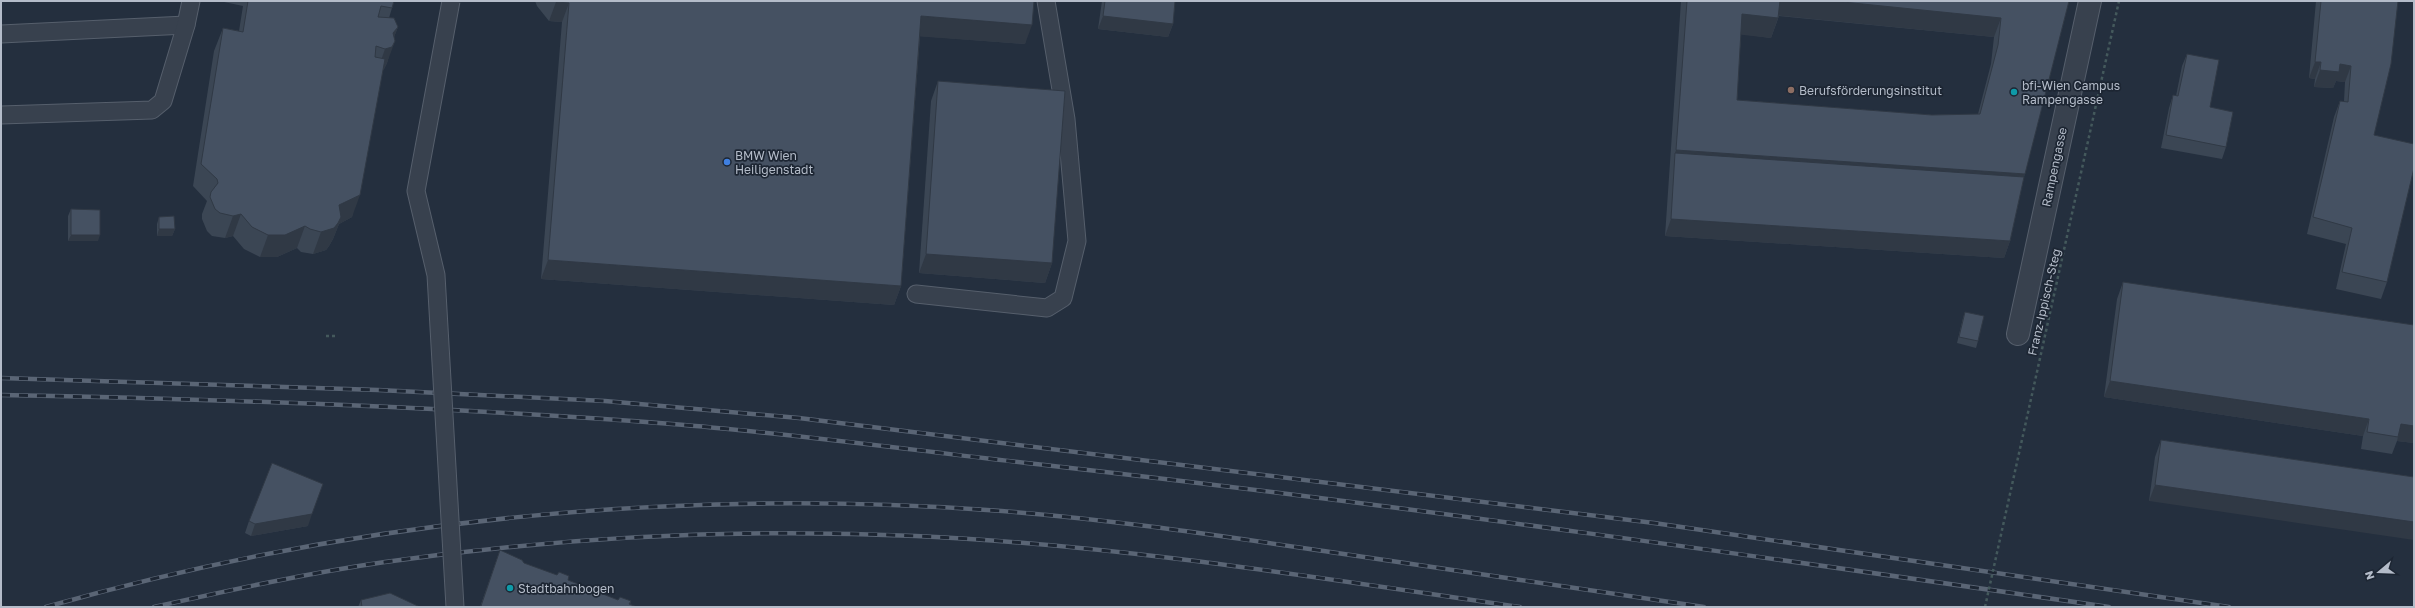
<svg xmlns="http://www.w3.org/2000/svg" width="2415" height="608" font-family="'Golos Text',sans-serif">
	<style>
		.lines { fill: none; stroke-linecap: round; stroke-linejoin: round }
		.lane-casing { stroke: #565f6c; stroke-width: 19 }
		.street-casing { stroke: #565f6c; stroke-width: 24 }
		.path { stroke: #44595c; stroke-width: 2.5; stroke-dasharray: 3 3; stroke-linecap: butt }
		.lane { stroke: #38414e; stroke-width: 17 }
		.street { stroke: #38414e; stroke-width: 22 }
		.rail-casing { stroke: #5a6575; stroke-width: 4.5 }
		.rail { stroke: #1d2633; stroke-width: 3; stroke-dasharray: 9; stroke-linecap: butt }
		.lane-bridge-casing { stroke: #565f6c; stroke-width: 19; stroke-linecap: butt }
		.path-bridge { stroke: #44595c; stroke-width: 2.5; stroke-dasharray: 3 3; stroke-linecap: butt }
		.lane-bridge { stroke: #38414e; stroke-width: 17 }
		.wall { fill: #3b4654; fill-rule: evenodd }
		.shaded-wall { fill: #303945 }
		.building { fill: #455162; stroke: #303945 }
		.education-dot { fill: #8d6e63; stroke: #1d2633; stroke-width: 1.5 }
		.culture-dot { fill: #0f9aa8; stroke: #1d2633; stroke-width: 1.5 }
		.shop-dot { fill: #3f7fe0; stroke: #1d2633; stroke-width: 1.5 }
		.labels { text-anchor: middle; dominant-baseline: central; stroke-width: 3.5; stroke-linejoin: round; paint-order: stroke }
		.poi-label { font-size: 12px; fill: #b4bcc9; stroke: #1d2633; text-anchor: start }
		.street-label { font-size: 12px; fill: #b4bcc9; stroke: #1d2633 }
	</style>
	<rect width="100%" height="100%" fill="#242f3e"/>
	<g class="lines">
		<defs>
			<g id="lane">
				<path d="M1 34 186 25"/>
				<path d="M1 115 152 110 163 101 186 25 191 1"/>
				<path d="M916 294 1047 308 1063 298 1077 241 1066 119 1046 1"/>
			</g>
			<path id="street" d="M2018 334 2090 1"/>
		</defs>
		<use href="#lane" class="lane-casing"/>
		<use href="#street" class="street-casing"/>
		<path class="path" d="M326 336H336"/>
		<use href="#lane" class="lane"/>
		<use href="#street" class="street"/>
		<defs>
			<g id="rail">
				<path d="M1 378 378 390 605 401 799 418 1654 523 2229 607"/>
				<path d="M1 395C224 399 449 407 672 424 799 434 926 452 1053 466 1406 506 1757 556 2109 607"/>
				<path d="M46 607C351 520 671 488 987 510 1104 518 1221 536 1337 553 1459 571 1582 589 1704 607"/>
				<path d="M154 607C231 590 308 573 385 562 561 537 738 528 916 536 1119 545 1319 578 1520 607"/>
			</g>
		</defs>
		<use href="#rail" class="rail-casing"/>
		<use href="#rail" class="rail"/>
		<defs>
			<path id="lane-bridge" d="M451 1 416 191 436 275 455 607"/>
		</defs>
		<use href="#lane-bridge" class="lane-bridge-casing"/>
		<path class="path-bridge" d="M1985 607 2119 1"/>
		<use href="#lane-bridge" class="lane-bridge"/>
	</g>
	<g class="wall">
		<path d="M224 1H394L392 8 389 18 398 27 394 37 387 63 384 69 383 70 352 217 339 224 333 239 329 246 326 250 313 254 301 252 297 248 277 257H260L244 249 233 236 225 238 212 236 207 231 202 219V214L207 201 193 186 214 51 223 28 239 31 243 6 224 2Z"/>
		<path d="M535 1H1034L1025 44 920 36 901 286 894 305 541 279 562 22 549 21 537 6Z"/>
		<path d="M1102 1H1175L1173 24 1168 37 1098 29Z"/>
		<path d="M1681 1H2069L2024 177 2010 241 2004 258 1665 236ZM1779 16 1994 37 1991 64 1978 114 1932 115 1737 100 1741 34 1771 38Z"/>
		<path d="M2316 1H2398L2374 135 2387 282 2381 299 2336 289 2346 244 2307 234 2334 117 2340 101H2344L2345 82 2336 81 2333 88 2314 87 2315 79 2309 78Z"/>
		<path d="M2187 54 2210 107 2226 147 2222 159 2161 148 2169 108 2173 95 2176 96 2182 66Z"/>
		<path d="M938 81 1052 263 1045 283 919 273 931 101Z"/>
		<path d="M71 209 98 241H68V216Z"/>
		<path d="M159 217 175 229 172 236H157V224Z"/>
		<path d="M2123 282 2414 443 2397 441 2392 454 2361 449 2363 436 2104 397 2117 299Z"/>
		<path d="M1965 312 1978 341 1976 348 1957 343 1963 318Z"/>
		<path d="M2161 440 2414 477 2149 501 2155 457Z"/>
		<path d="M249 521 308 526 251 536 245 533Z"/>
		<path d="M500 550 524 563 568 580 618 600 631 601 630 605 637 607H480Z"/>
		<path d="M361 600 420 607H358Z"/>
	</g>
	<g class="shaded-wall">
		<path d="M1779 1H1833L2001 18 1994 37 1774 15Z"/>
		<path d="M556 2 569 3 562 22 549 21Z"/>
		<path d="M1742 14 1778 18 1771 38 1735 34Z"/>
		<path d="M921 16 1032 25 1025 44 914 36Z"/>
		<path d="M1103 16 1173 24 1168 37 1098 29Z"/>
		<path d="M398 27 390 47 395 41 387 63 384 69 377 72 385 49 393 33Z"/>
		<path d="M2315 62H2321L2315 79 2309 78Z"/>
		<path d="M2340 64 2351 66 2345 82 2336 81 2333 88 2314 87 2320 70Z"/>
		<path d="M1676 150 2025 174 2018 194 1675 153Z"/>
		<path d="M360 195 352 217 339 224 333 239 329 246 326 250 313 254 321 232 339 205Z"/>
		<path d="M241 214 233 236 225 238 233 216Z"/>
		<path d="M1671 219 2010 241 2004 258 1665 236Z"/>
		<path d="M305 226 297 248 277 257H260L268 235Z"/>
		<path d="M159 229H175L172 236H157Z"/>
		<path d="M71 235H100L98 241H68Z"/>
		<path d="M926 254 1052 263 1045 283 919 273Z"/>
		<path d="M548 260 901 286 894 305 541 279Z"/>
		<path d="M2110 381 2369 419 2363 436 2104 397Z"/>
		<path d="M2401 424 2414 426V443L2397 441 2398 437Z"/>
		<path d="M2155 485 2414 522V540L2149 501Z"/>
		<path d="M312 514 308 526 251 536 255 524Z"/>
	</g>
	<g class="building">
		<path d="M248 1H394L392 8 381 6 378 17 394 18 398 27 393 33 395 41 392 47 385 49 376 46 375 57 385 59 360 195 339 205 341 217 338 223 334 228 321 232 310 229 305 226 285 235H268L252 227 241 214 233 216 220 213 215 209 210 197 211 192 218 183 217 179 201 164 223 28 243 32Z"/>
		<path d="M556 1H1034L1032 25 921 16 901 286 548 260 569 3 556 2Z"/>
		<path d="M1105 1H1175L1173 24 1103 16Z"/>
		<path d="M1687 1H1780L1778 18 1742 14 1737 100 1932 115 1980 114 1998 45 2001 18 1833 1H2069L2025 174 1676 150Z"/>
		<path d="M2321 1H2398L2391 64 2374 135 2414 144V168L2387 282 2342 272 2352 228 2313 217 2340 101 2348 102 2351 66 2340 64 2339 72 2320 70 2321 62H2315Z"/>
		<path d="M2187 54 2219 60 2210 107 2233 112 2226 147 2166 135 2173 95 2178 96Z"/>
		<path d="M938 81 1065 91 1052 263 926 254Z"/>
		<path d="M1675 153 2024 177 2010 241 1671 219Z"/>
		<path d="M71 209 100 210V235H71Z"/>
		<path d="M174 216 175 229H159V217Z"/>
		<path d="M2123 282 2414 325V426L2401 424 2398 437 2367 432 2369 419 2110 381Z"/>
		<path d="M1965 312 1984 316 1978 341 1959 337Z"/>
		<path d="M2161 440 2414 477V522L2155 485Z"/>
		<path d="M272 463 323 484 312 514 255 524 249 521Z"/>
		<path d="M500 550 522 560 524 563 557 575 559 572 569 576 568 580 618 600 620 597 631 601 629 604 637 607H484L481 606Z"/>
		<path d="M390 593 420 607H362L361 600Z"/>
	</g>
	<circle class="education-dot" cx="1791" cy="90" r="4"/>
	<g class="culture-dot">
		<circle cx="2014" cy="92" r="4"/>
		<circle cx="510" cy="588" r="4"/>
	</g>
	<circle class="shop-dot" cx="727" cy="162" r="4"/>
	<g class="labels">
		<g class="poi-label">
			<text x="2022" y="85">bfi-Wien Campus<tspan x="2022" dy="14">Rampengasse</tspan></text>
			<text x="1799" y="90">Berufsförderungsinstitut</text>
			<text x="735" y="155">BMW Wien<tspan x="735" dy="14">Heiligenstadt</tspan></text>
			<text x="518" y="588">Stadtbahnbogen</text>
		</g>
		<g class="street-label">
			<text transform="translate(2054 167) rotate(-78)">Rampengasse</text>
			<text transform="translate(2044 302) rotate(-77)">Franz-Ippisch-Steg</text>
		</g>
	</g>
	<rect width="2415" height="608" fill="none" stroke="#b4bcc9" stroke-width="4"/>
	<g transform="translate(2379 572) rotate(251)" stroke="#1d2633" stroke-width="3" paint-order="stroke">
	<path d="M0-3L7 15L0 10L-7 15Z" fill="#b4bcc9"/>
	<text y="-6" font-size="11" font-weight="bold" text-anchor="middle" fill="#b4bcc9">N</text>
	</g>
</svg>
